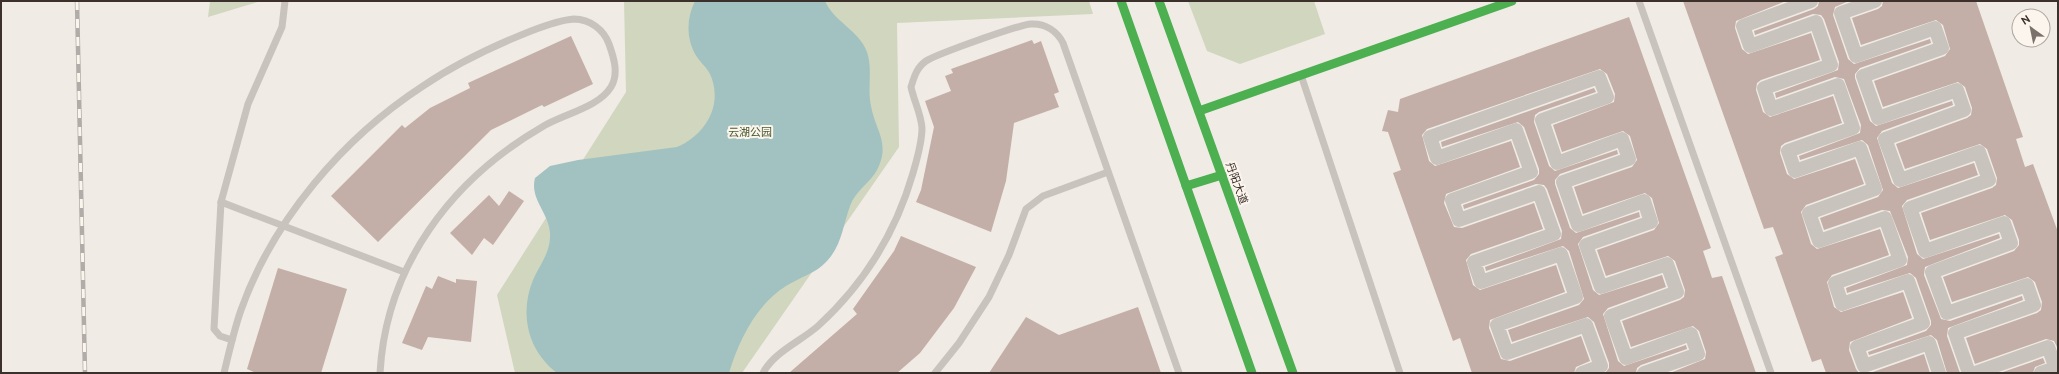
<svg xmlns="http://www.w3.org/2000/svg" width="2059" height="374" font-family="Ubuntu,'Noto Sans SC',sans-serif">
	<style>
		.green { fill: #d1d6bf }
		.water { fill: #a1c2c1 }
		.building { fill: #c3afa7 }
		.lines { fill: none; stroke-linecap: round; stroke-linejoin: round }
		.lane { stroke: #c9c3be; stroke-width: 7 }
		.street { stroke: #c9c3be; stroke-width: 14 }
		.fast { stroke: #4caf50; stroke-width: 9 }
		.rail-casing { stroke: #b1aca8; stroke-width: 4.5 }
		.rail { stroke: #fbf5ee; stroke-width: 3; stroke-dasharray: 9; stroke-linecap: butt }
		.labels { text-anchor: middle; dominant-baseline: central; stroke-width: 4; stroke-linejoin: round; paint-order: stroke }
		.park-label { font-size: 11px; fill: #4a5a2e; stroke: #fbf5ee }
		.street-label { font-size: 11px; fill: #3b302b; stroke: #fbf5ee }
	</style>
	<rect width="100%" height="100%" fill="#f0ebe5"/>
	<g class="green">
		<path d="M210 1H261L208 17Z"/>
		<path d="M624 1H1089L1093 14 897 23 899 147 742 373H515L497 295 626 92Z"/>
		<path d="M1188 1H1314L1325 34 1240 64 1207 51Z"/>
	</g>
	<path class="water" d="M695 1H825C834 22 859 30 867 52 873 70 867 88 871 106 875 130 891 143 877 170 870 183 855 191 850 206 843 225 842 245 827 261 815 274 800 277 786 286 756 305 739 340 729 373H557C528 351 519 314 533 280 539 266 549 255 550 238 552 215 529 200 535 178L550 166 578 160 677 147C705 135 724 105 710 74 707 68 701 63 697 57 686 40 686 19 695 1Z"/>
	<g class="building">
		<path d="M1683 1H1786L1736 21 1735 28 1742 49 1748 54 1811 33 1820 60 1761 80 1757 83 1756 90 1763 112 1770 117 1833 96 1842 123 1785 143 1781 146 1780 153 1787 174 1794 179 1855 159 1864 184 1806 205 1801 212 1811 244 1817 249 1880 229 1889 255 1832 275 1827 282 1834 307 1841 312 1903 292 1912 318 1850 342 1849 350 1856 369 1859 373H1826L1821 359 1812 362 1775 257 1783 254 1773 227 1764 229Z"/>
		<path d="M1819 1H1849L1835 7 1833 15 1848 59 1854 64 1930 39 1931 43 1860 68 1855 74V78L1870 121 1876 126 1952 101 1953 105 1882 131 1877 138 1892 183 1898 188 1974 163 1978 175 1907 200 1902 206 1917 254 1923 259 1999 234 2000 238 1925 267 1924 275 1941 319 1950 321 2022 296 2023 300 1948 328 1947 336 1960 373H1947L1937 340 1931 335 1869 355 1868 352 1926 331 1931 325V321L1916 278 1910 273 1847 293 1846 288 1907 265 1908 257 1890 211 1882 210 1824 230 1820 218 1878 197 1883 190 1868 145 1862 140 1800 160 1799 156 1860 133 1861 125 1844 79 1835 77 1776 98 1775 93 1838 70 1839 62 1824 19 1821 15 1813 14 1755 35 1754 31 1814 9 1818 6Z"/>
		<path d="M1883 1H1976L2023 137 2016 139 2025 167 2033 164 2058 232V349L2054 341 2046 339 1975 364 1966 338 2037 313 2041 310 2042 302 2035 282 2028 277 1952 302 1943 277 2014 251 2019 245V240L2012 220 2005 215 1930 240 1921 213 1992 188 1996 185 1997 178 1987 149 1980 144 1905 169 1896 144 1967 118 1971 115 1972 108 1965 87 1958 82 1883 107 1874 81 1945 56 1950 49 1943 25 1936 20 1861 45 1852 18 1878 9 1882 6Z"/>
		<path d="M1629 17 1711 248 1703 251 1712 278 1722 276 1756 373H1670L1705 359 1706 352 1699 331 1693 326 1631 347 1622 321 1680 300 1684 297 1685 290 1675 261 1668 256 1606 276 1597 250 1654 230 1659 223 1652 198 1645 193 1583 214 1574 187 1632 167 1637 160 1630 136 1623 131 1562 152 1553 125 1614 102 1615 94 1607 74 1600 69 1427 129 1422 135 1429 161 1435 166 1511 141 1520 167 1446 194 1444 203 1454 227 1462 228 1534 203 1543 229 1471 254 1466 260 1473 285 1480 290 1556 265 1565 292 1490 320 1489 328 1501 359 1510 361 1581 336 1590 361 1576 367 1574 373H1472L1460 338 1453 341 1393 173 1401 170 1388 132 1382 131 1388 110 1398 112 1400 99Z"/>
		<path d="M571 36 593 84 544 107 542 105 491 130 378 242 331 196 402 125 405 128 430 108 470 88 468 83Z"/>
		<path d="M1032 40 1034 44 1041 41 1059 92 1054 94 1059 107 1014 123 1006 181 991 232 916 202 921 190 934 127 925 101 951 91 945 76 953 73 951 69Z"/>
		<path d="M1594 88 1596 92 1539 112 1535 115 1534 122 1549 166 1555 171 1617 150 1618 154 1560 174 1555 180V184L1570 228 1576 233 1639 212 1640 217 1583 237 1578 244 1593 290 1599 295 1662 275 1666 287 1608 308 1603 314 1618 361 1624 366 1686 345 1687 349 1641 365 1637 368 1636 373H1605L1609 368V363L1594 322 1588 317 1512 342 1508 330 1579 305 1584 299 1569 251 1563 246 1486 271 1485 267 1561 239 1562 231 1547 189 1544 185 1536 184 1464 209 1463 205 1534 180 1539 174V169L1524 127 1518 122 1442 147 1441 142Z"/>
		<path d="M509 191 524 201 493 245 484 238 472 255 450 233 489 195 499 206Z"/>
		<path d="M901 236 976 267 954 308 920 353 897 373H789L857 314 853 309 894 251Z"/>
		<path d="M278 268 347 289 321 373H256L247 369Z"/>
		<path d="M438 276 456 283V279L477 281 471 342 428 337 422 350 402 343 426 286 432 289Z"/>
		<path d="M1138 307 1161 373H989L1026 317 1059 335Z"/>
		<path d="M1924 354 1930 373H1870Z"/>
		<path d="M2043 358 2045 363 2035 367 2033 373H2000Z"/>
	</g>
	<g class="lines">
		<g class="lane">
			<path d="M1639 1 1771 373"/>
			<path d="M1301 75 1400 373"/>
			<path d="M221 202 404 272"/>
			<path d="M232 340 220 336 214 329 221 202 248 104 282 27 285 1"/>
			<path d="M224 373C229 352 234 330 241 310 273 220 343 138 423 86 457 63 493 46 531 31 544 26 560 20 574 19 590 19 604 30 609 44 614 58 619 74 611 87 598 108 563 114 542 127 451 180 386 266 380 373"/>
			<path d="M763 373C774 352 801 341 818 326 864 284 896 232 913 173 917 159 922 143 922 128 921 114 914 101 911 87 914 77 917 67 926 61 937 54 1018 25 1031 24 1045 23 1057 31 1063 43L1179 373"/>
			<path d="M935 373 959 343 989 297 1009 255 1026 209 1043 196 1108 172"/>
		</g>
		<g class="street">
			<path d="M1811 1 1743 26 1750 46 1816 22 1831 65 1764 88 1771 109 1838 85 1853 128 1788 151 1795 171 1860 148 1875 189 1809 213 1819 241 1885 218 1900 260 1835 283 1842 304 1908 281 1923 323 1857 347 1864 366 1929 343 1939 373"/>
			<path d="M1875 1 1841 13 1856 56 1935 28 1942 48 1863 76 1878 118 1957 90 1964 110 1885 139 1900 180 1979 152 1989 180 1910 208 1925 251 2004 223 2011 243 1932 272 1947 313 2027 285 2034 305 1955 333 1969 373"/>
			<path d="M1582 373 1601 366 1586 325 1507 353 1497 325 1576 297 1561 254 1481 282 1474 262 1554 234 1539 192 1459 220 1452 200 1531 172 1516 130 1437 158 1430 137 1599 77 1607 97 1542 120 1557 163 1622 139 1629 159 1563 182 1578 225 1644 201 1651 222 1586 245 1601 287 1667 264 1677 292 1611 316 1626 358 1691 334 1698 354 1644 373"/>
			<path d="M1975 373 2048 347 2056 368 2041 373"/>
		</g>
		<g class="fast">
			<path d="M1121 1 1252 373"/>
			<path d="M1159 1 1293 373"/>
			<path d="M1199 111 1512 1"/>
			<path d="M1186 186 1222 175"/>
		</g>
		<defs>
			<path id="rail" d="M77 1 85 373"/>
		</defs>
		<use href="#rail" class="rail-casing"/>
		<use href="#rail" class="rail"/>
	</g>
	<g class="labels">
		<g class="park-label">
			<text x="750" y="132">云湖公园</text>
		</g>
		<g class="street-label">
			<text transform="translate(1237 183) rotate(70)">丹阳大道</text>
		</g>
	</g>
	<rect width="2059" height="374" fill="none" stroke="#3b302b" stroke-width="4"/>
	<g transform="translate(2031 28) rotate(327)"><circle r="19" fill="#fbf5ee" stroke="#aea6a0"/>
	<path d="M0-3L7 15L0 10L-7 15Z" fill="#7a716c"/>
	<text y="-6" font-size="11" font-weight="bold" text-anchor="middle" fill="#3b302b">N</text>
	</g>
</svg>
